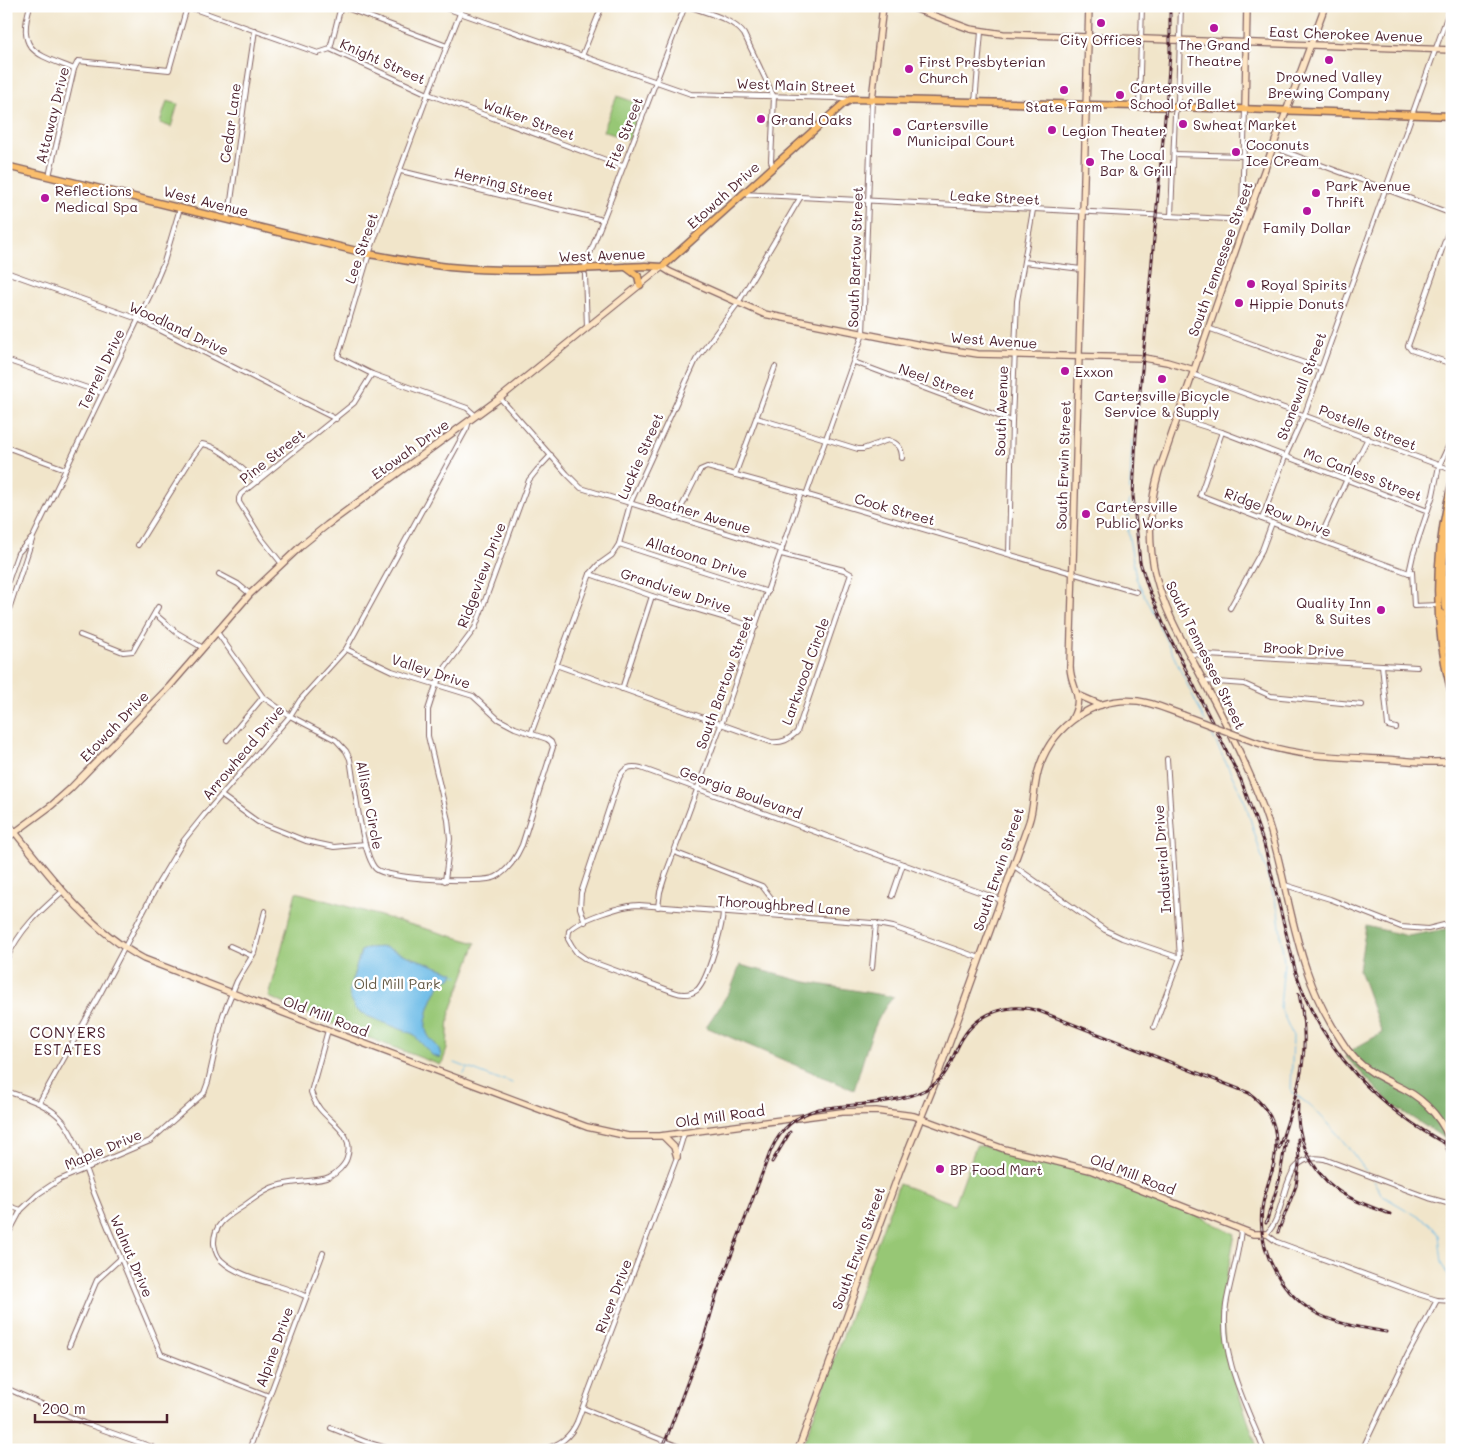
<svg xmlns="http://www.w3.org/2000/svg" width="1458" height="1456" font-family="Mali,sans-serif">
	<style>
		.green { fill: #97c775; stroke: #707350 }
		.forest { fill: #79ac66; stroke: #626648 }
		.water { fill: #6cbbe7; stroke: #5b6d89 }
		.lines { fill: none; stroke-linecap: round; stroke-linejoin: round }
		.stream { stroke: #6cbbe7; stroke-width: 1 }
		.street-casing { stroke: #846463; stroke-width: 6 }
		.secondary-casing { stroke: #846463; stroke-width: 8 }
		.primary-casing { stroke: #846463; stroke-width: 9 }
		.street { stroke: #fff; stroke-width: 4 }
		.secondary { stroke: #fde5c5; stroke-width: 5.5 }
		.primary { stroke: #fabe6d; stroke-width: 6 }
		.rail-casing { stroke: #4a1f2b; stroke-width: 3 }
		.rail { stroke: #fff; stroke-width: 1; stroke-dasharray: 4; stroke-linecap: butt }
		.secondary-bridge-casing { stroke: #846463; stroke-width: 8; stroke-linecap: butt }
		.secondary-bridge { stroke: #fde5c5; stroke-width: 5.5 }
		.poi-dot { fill: #b5179e; stroke: #fff; stroke-width: 2 }
		.labels { text-anchor: middle; dominant-baseline: central; stroke-width: 4.5; stroke-linejoin: round; paint-order: stroke }
		.street-label { font-size: 14px; fill: #4a1f2b; stroke: #fff }
		.poi-label { font-size: 14px; fill: #4a1f2b; stroke: #fff; text-anchor: start }
		.park-label { font-size: 14px; fill: #655a45; stroke: #fff }
		.neighbourhood-label { font-size: 15px; letter-spacing: 1px; fill: #4a1f2b; stroke: #fff }
	</style>
	<rect width="100%" height="100%" fill="#fff"/>
	<filter id="ink" filterUnits="userSpaceOnUse"><feTurbulence type="fractalNoise" baseFrequency=".02" numOctaves="2"/><feDisplacementMap in="SourceGraphic" scale="10" xChannelSelector="R" yChannelSelector="G"/><feConvolveMatrix kernelMatrix="1 2 1 2 8 2 1 2 1" color-interpolation-filters="sRGB"/></filter>
	<filter id="wash" filterUnits="userSpaceOnUse"><feTurbulence type="fractalNoise" baseFrequency=".0096" numOctaves="4" result="noise"/><feDisplacementMap in="SourceGraphic" scale="20" xChannelSelector="R" yChannelSelector="G"/><feGaussianBlur stdDeviation="1.12" result="paint"/><feColorMatrix in="noise" values="0 0 0 0 0 0 0 0 0 0 0 0 0 0 0 0 0 1.4 0 .05"/><feComposite in="paint" operator="in"/></filter>
	<g filter="url(#wash)">
		<rect width="100%" height="100%" fill="#f1e5ca"/>
		<g class="green">
			<path d="M617 96 643 105 629 140 603 131Z"/>
			<path d="M167 101 178 104 171 127 160 123Z"/>
			<path d="M296 892 476 943 449 1016 447 1049 443 1061 440 1065 322 1020 269 997Z"/>
			<path d="M976 1146H985L1022 1158 1072 1169 1190 1212 1235 1234 1221 1306 1226 1357 1258 1450H801L899 1184 955 1204Z"/>
		</g>
		<g class="forest">
			<path d="M1366 926 1408 936 1452 928V1143L1392 1105 1345 1056 1355 1048 1382 1033 1359 970Z"/>
			<path d="M740 965 806 982 894 997C873 1016 863 1063 854 1090L706 1027 731 989Z"/>
		</g>
		<path class="water" d="M384 947 454 973 452 978C437 977 424 1017 426 1029 427 1038 435 1042 439 1049 440 1051 440 1053 441 1056L440 1058 432 1055 413 1034 367 1016 355 1009 350 998 349 990 361 951 367 948Z"/>
		<g class="lines">
			<g class="stream">
				<path d="M1132 440 1128 532 1136 578 1205 721"/>
				<path d="M1208 726 1245 802 1278 910 1284 963 1280 1007 1293 1036 1291 1092C1321 1110 1346 1144 1366 1171"/>
				<path d="M454 975 458 976"/>
				<path d="M455 1063 499 1080H505L512 1083"/>
				<path d="M464 1074 467 1068"/>
				<path d="M1373 1181 1383 1196 1429 1223 1439 1235 1442 1262 1448 1274 1452 1291"/>
			</g>
		</g>
	</g>
	<g filter="url(#ink)">
		<g class="lines">
			<defs>
				<g id="street">
					<path d="M30 6C16 52 37 54 74 69"/>
					<path d="M186 6 318 53 330 49 428 94 622 166"/>
					<path d="M341 6 447 46"/>
					<path d="M440 6 691 94 835 98 849 100"/>
					<path d="M463 6 428 94 369 254 338 357 372 374 467 408 476 416"/>
					<path d="M688 6C706 13 732 18 744 34L774 97 771 161 773 167"/>
					<path d="M330 49 341 6"/>
					<path d="M582 56 602 6"/>
					<path d="M975 103 981 32"/>
					<path d="M1139 106 1142 6"/>
					<path d="M1273 147 1452 214"/>
					<path d="M1174 154 1244 156"/>
					<path d="M401 171 603 220"/>
					<path d="M49 176 74 69 78 61 169 70 187 7"/>
					<path d="M742 194 1246 220 1242 206 1245 110"/>
					<path d="M1171 216 1175 114 1178 100 1181 6"/>
					<path d="M227 219 231 201 244 104 255 30"/>
					<path d="M1452 221 1408 346 1411 350 1452 364"/>
					<path d="M1024 262 1081 269"/>
					<path d="M584 269 685 6"/>
					<path d="M6 272 138 319 336 419"/>
					<path d="M585 275 587 327"/>
					<path d="M1208 328 1321 369"/>
					<path d="M6 360 102 393"/>
					<path d="M854 362 1012 421"/>
					<path d="M1192 374 1452 470"/>
					<path d="M500 398 567 474 581 488 782 550"/>
					<path d="M757 418 858 449H863L888 440C898 443 902 448 902 458"/>
					<path d="M1177 418 1222 432 1428 511"/>
					<path d="M1222 432 1200 495 1272 523 1409 573"/>
					<path d="M6 447 65 469"/>
					<path d="M735 475 775 367"/>
					<path d="M806 495 863 334 872 99"/>
					<path d="M676 518 700 470 707 467 801 493 1136 592"/>
					<path d="M1262 519 1285 457 1306 411 1451 6"/>
					<path d="M1319 540 1346 481 1368 438"/>
					<path d="M619 544 768 592"/>
					<path d="M138 545 193 456 202 444C221 446 243 470 257 482"/>
					<path d="M1009 554 1012 421 1017 301 1033 210"/>
					<path d="M282 564 262 539 239 502V498L241 494 354 403 372 374"/>
					<path d="M219 574 238 584 250 594"/>
					<path d="M590 574 652 596 756 627"/>
					<path d="M6 587 18 553 31 539"/>
					<path d="M1438 605 1414 606 1412 572 1409 573 1413 555 1433 495 1439 466 1452 438"/>
					<path d="M1230 608 1262 550 1272 523"/>
					<path d="M155 614 176 632 203 648"/>
					<path d="M6 618 33 537 151 293 164 262 180 208"/>
					<path d="M217 632 263 697 290 716 336 740 346 751 350 759C354 781 362 856 376 869 387 879 482 884 496 877 508 871 517 856 522 845L553 747 551 742 547 739 515 728 498 719 473 696 392 671 346 649"/>
					<path d="M80 635 123 652 133 651 158 607"/>
					<path d="M1189 654 1417 667"/>
					<path d="M556 665 771 742C783 743 788 740 797 732L851 574 844 570 781 554"/>
					<path d="M1382 665 1388 726 1396 728"/>
					<path d="M1204 681 1244 684 1271 696 1362 705"/>
					<path d="M622 689 652 596"/>
					<path d="M531 734 590 574 598 565 612 555 619 544 630 504 696 360 738 303 800 198"/>
					<path d="M227 740 263 697"/>
					<path d="M222 796 258 822 306 841 334 847 365 844"/>
					<path d="M674 852 762 886 772 899 773 915"/>
					<path d="M1014 866 1105 930 1122 938 1180 958"/>
					<path d="M445 881 450 839 448 820 428 736V710L436 685 445 668 475 628 529 480 537 470 551 455"/>
					<path d="M1285 885 1330 899 1401 927 1428 929 1452 923"/>
					<path d="M892 896 903 864"/>
					<path d="M658 907 660 892 665 876 721 725 801 493"/>
					<path d="M723 912C722 928 708 980 697 990 690 995 682 995 674 992L587 960 577 953 572 946 568 939 569 931C579 919 624 905 639 905L872 923 893 927 980 958"/>
					<path d="M585 922 580 908 581 893 619 778C624 768 630 765 641 768L1001 900"/>
					<path d="M230 946 252 956"/>
					<path d="M6 960C20 929 38 913 63 891"/>
					<path d="M872 968 876 923"/>
					<path d="M1154 1027 1180 958 1167 759"/>
					<path d="M6 1091C26 1098 49 1104 63 1121 79 1142 86 1174 96 1198 117 1250 139 1302 161 1354L269 1396"/>
					<path d="M39 1103 100 994 159 882 184 840 204 815 290 716 300 700 346 649 467 428 469 421"/>
					<path d="M1452 1202 1447 1203 1429 1198 1324 1159C1278 1150 1290 1213 1266 1234L1277 1242 1418 1294 1437 1300 1452 1301"/>
					<path d="M6 1205 21 1210"/>
					<path d="M1241 1229C1239 1255 1230 1280 1226 1305 1219 1355 1246 1405 1264 1450"/>
					<path d="M6 1238 21 1210 38 1194 59 1180 150 1141 204 1093 208 1082 223 1015 237 981 254 953 265 911"/>
					<path d="M305 1296C281 1284 241 1279 222 1261 217 1257 215 1250 214 1244 213 1223 230 1215 245 1205 255 1198 265 1189 277 1186 291 1181 319 1182 329 1177 336 1174 345 1165 347 1158 355 1134 332 1124 320 1109 316 1104 313 1098 311 1092L328 1030"/>
					<path d="M69 1346 97 1280 120 1259"/>
					<path d="M6 1388 84 1423 152 1447"/>
					<path d="M583 1408 687 1450"/>
					<path d="M331 1428 366 1442 393 1450"/>
					<path d="M249 1450 323 1253"/>
					<path d="M542 1450C559 1445 570 1438 577 1422L677 1157 684 1134"/>
					<path d="M1362 1450 1407 1356 1437 1300"/>
				</g>
				<g id="secondary">
					<path d="M908 6 970 29 1003 34 1452 50"/>
					<path d="M1325 6 1246 220 1159 471C1149 506 1147 541 1156 577 1164 608 1180 637 1195 665 1218 708 1241 751 1259 797 1282 853 1287 914 1307 971 1315 995 1327 1019 1341 1040 1349 1054 1360 1065 1373 1073 1383 1079 1394 1084 1404 1089 1427 1101 1445 1122 1452 1147"/>
					<path d="M872 99 883 6"/>
					<path d="M1245 110 1247 6"/>
					<path d="M1078 695 1101 705"/>
					<path d="M1072 719C1085 695 1071 689 1070 667L1089 6"/>
					<path d="M1255 742C1297 757 1338 757 1382 759 1405 760 1429 764 1452 761"/>
					<path d="M6 821C47 872 86 928 144 959L328 1030 587 1127 628 1136H660L842 1112 876 1111 914 1116 1004 1149 1090 1170 1245 1231 1253 1234H1266"/>
					<path d="M6 839 52 805 70 789 169 687 250 594 302 545 327 525 500 398 662 267 670 272 764 314 926 346 978 354 1144 358 1167 362 1194 370"/>
					<path d="M663 1136 674 1147 677 1157"/>
					<path d="M1447 1142 1452 1155"/>
					<path d="M798 1450 900 1170 935 1083 1029 822C1035 804 1033 784 1040 765 1054 725 1095 696 1138 701 1154 703 1168 710 1183 715"/>
				</g>
				<g id="primary">
					<path d="M6 166 369 254C396 259 422 264 449 267 514 273 580 269 645 266L662 267 843 104 852 99 1177 107 1452 116"/>
					<path d="M626 267 638 276 640 285"/>
					<path d="M1452 484C1434 554 1433 624 1452 694"/>
					<path d="M1450 611 1452 548"/>
					<path d="M1442 614 1452 666"/>
					<path d="M1451 623C1436 591 1445 539 1452 505"/>
				</g>
			</defs>
			<use href="#street" class="street-casing"/>
			<use href="#secondary" class="secondary-casing"/>
			<use href="#primary" class="primary-casing"/>
			<use href="#street" class="street"/>
			<use href="#secondary" class="secondary"/>
			<use href="#primary" class="primary"/>
			<defs>
				<g id="rail">
					<path d="M1170 6V54L1166 107 1136 435 1133 496 1140 562 1148 587 1165 628 1241 780 1264 844 1296 973C1322 1051 1380 1110 1452 1147"/>
					<path d="M1298 1101C1295 1135 1309 1169 1337 1190 1352 1201 1372 1207 1390 1214"/>
					<path d="M1279 1148C1297 1092 1313 1054 1299 994"/>
					<path d="M772 1162 790 1132"/>
					<path d="M1274 1164C1270 1179 1264 1193 1262 1209 1257 1252 1283 1298 1322 1316 1342 1325 1365 1328 1386 1332"/>
					<path d="M1266 1223 1279 1181 1286 1140"/>
					<path d="M1278 1232 1296 1186 1299 1164 1298 1139"/>
					<path d="M662 1450 704 1338 716 1296 771 1150C781 1128 796 1115 819 1109 850 1104 897 1104 925 1090 951 1076 949 1061 962 1039 978 1012 1010 1002 1039 1011L1249 1093C1278 1115 1280 1138 1272 1171"/>
				</g>
			</defs>
			<use href="#rail" class="rail-casing"/>
			<use href="#rail" class="rail"/>
			<defs>
				<path id="secondary-bridge" d="M1183 715 1255 742"/>
			</defs>
			<use href="#secondary-bridge" class="secondary-bridge-casing"/>
			<use href="#secondary-bridge" class="secondary-bridge"/>
		</g>
	</g>
	<g class="poi-dot">
		<circle cx="1101" cy="23" r="5"/>
		<circle cx="1214" cy="28" r="5"/>
		<circle cx="1329" cy="60" r="5"/>
		<circle cx="909" cy="69" r="5"/>
		<circle cx="1064" cy="90" r="5"/>
		<circle cx="1120" cy="95" r="5"/>
		<circle cx="761" cy="119" r="5"/>
		<circle cx="1183" cy="124" r="5"/>
		<circle cx="1052" cy="130" r="5"/>
		<circle cx="897" cy="132" r="5"/>
		<circle cx="1236" cy="152" r="5"/>
		<circle cx="1090" cy="162" r="5"/>
		<circle cx="1316" cy="193" r="5"/>
		<circle cx="45" cy="198" r="5"/>
		<circle cx="1307" cy="211" r="5"/>
		<circle cx="1251" cy="284" r="5"/>
		<circle cx="1239" cy="303" r="5"/>
		<circle cx="1065" cy="371" r="5"/>
		<circle cx="1162" cy="379" r="5"/>
		<circle cx="1086" cy="514" r="5"/>
		<circle cx="1381" cy="610" r="5"/>
		<circle cx="940" cy="1169" r="5"/>
	</g>
	<g class="labels">
		<g class="street-label">
			<text transform="translate(1346 34) rotate(2)">East Cherokee Avenue</text>
			<text transform="translate(383 61) rotate(24)">Knight Street</text>
			<text transform="translate(796 85) rotate(2)">West Main Street</text>
			<text transform="translate(52 115) rotate(-76)">Attaway Drive</text>
			<text transform="translate(529 119) rotate(20)">Walker Street</text>
			<text transform="translate(230 123) rotate(-82)">Cedar Lane</text>
			<text transform="translate(624 133) rotate(-68)">Fite Street</text>
			<text transform="translate(504 184) rotate(14)">Herring Street</text>
			<text transform="translate(723 195) rotate(-42)">Etowah Drive</text>
			<text transform="translate(995 197) rotate(3)">Leake Street</text>
			<text transform="translate(206 201) rotate(14)">West Avenue</text>
			<text transform="translate(361 248) rotate(-71)">Lee Street</text>
			<text transform="translate(602 255) rotate(-2)">West Avenue</text>
			<text transform="translate(855 257) rotate(-88)">South Bartow Street</text>
			<text transform="translate(1220 259) rotate(-70)">South Tennessee Street</text>
			<text transform="translate(179 328) rotate(25)">Woodland Drive</text>
			<text transform="translate(994 340) rotate(4)">West Avenue</text>
			<text transform="translate(101 369) rotate(-64)">Terrell Drive</text>
			<text transform="translate(937 381) rotate(20)">Neel Street</text>
			<text transform="translate(1301 386) rotate(-69)">Stonewall Street</text>
			<text transform="translate(1001 411) rotate(-88)">South Avenue</text>
			<text transform="translate(1368 427) rotate(21)">Postelle Street</text>
			<text transform="translate(410 449) rotate(-36)">Etowah Drive</text>
			<text transform="translate(272 456) rotate(-38)">Pine Street</text>
			<text transform="translate(640 456) rotate(-66)">Luckie Street</text>
			<text transform="translate(1063 465) rotate(-88)">South Erwin Street</text>
			<text transform="translate(1363 474) rotate(21)">Mc Canless Street</text>
			<text transform="translate(895 509) rotate(16)">Cook Street</text>
			<text transform="translate(1278 512) rotate(21)">Ridge Row Drive</text>
			<text transform="translate(699 513) rotate(17)">Boatner Avenue</text>
			<text transform="translate(697 557) rotate(18)">Allatoona Drive</text>
			<text transform="translate(481 575) rotate(-69)">Ridgeview Drive</text>
			<text transform="translate(676 590) rotate(18)">Grandview Drive</text>
			<text transform="translate(1304 649) rotate(3)">Brook Drive</text>
			<text transform="translate(1206 655) rotate(64)">South Tennessee Street</text>
			<text transform="translate(431 671) rotate(18)">Valley Drive</text>
			<text transform="translate(805 671) rotate(-70)">Larkwood Circle</text>
			<text transform="translate(724 682) rotate(-70)">South Bartow Street</text>
			<text transform="translate(114 726) rotate(-46)">Etowah Drive</text>
			<text transform="translate(243 752) rotate(-50)">Arrowhead Drive</text>
			<text transform="translate(741 792) rotate(20)">Georgia Boulevard</text>
			<text transform="translate(370 805) rotate(79)">Allison Circle</text>
			<text transform="translate(1162 859) rotate(-94)">Industrial Drive</text>
			<text transform="translate(998 869) rotate(-71)">South Erwin Street</text>
			<text transform="translate(784 905) rotate(4)">Thoroughbred Lane</text>
			<text transform="translate(326 1016) rotate(21)">Old Mill Road</text>
			<text transform="translate(720 1116) rotate(-8)">Old Mill Road</text>
			<text transform="translate(103 1149) rotate(-23)">Maple Drive</text>
			<text transform="translate(1133 1174) rotate(21)">Old Mill Road</text>
			<text transform="translate(858 1248) rotate(-70)">South Erwin Street</text>
			<text transform="translate(132 1256) rotate(67)">Walnut Drive</text>
			<text transform="translate(613 1296) rotate(-69)">River Drive</text>
			<text transform="translate(274 1347) rotate(-70)">Alpine Drive</text>
		</g>
		<g class="poi-label">
			<text x="1101" y="39" text-anchor="middle">City Offices</text>
			<text x="1214" y="44" text-anchor="middle">The Grand<tspan x="1214" dy="16">Theatre</tspan></text>
			<text x="919" y="61">First Presbyterian<tspan x="919" dy="16">Church</tspan></text>
			<text x="1329" y="76" text-anchor="middle">Drowned Valley<tspan x="1329" dy="16">Brewing Company</tspan></text>
			<text x="1130" y="87">Cartersville<tspan x="1130" dy="16">School of Ballet</tspan></text>
			<text x="1064" y="106" text-anchor="middle">State Farm</text>
			<text x="771" y="119">Grand Oaks</text>
			<text x="907" y="124">Cartersville<tspan x="907" dy="16">Municipal Court</tspan></text>
			<text x="1193" y="124">Swheat Market</text>
			<text x="1062" y="130">Legion Theater</text>
			<text x="1246" y="144">Coconuts<tspan x="1246" dy="16">Ice Cream</tspan></text>
			<text x="1100" y="154">The Local<tspan x="1100" dy="16">Bar &amp; Grill</tspan></text>
			<text x="1326" y="185">Park Avenue<tspan x="1326" dy="16">Thrift</tspan></text>
			<text x="55" y="190">Reflections<tspan x="55" dy="16">Medical Spa</tspan></text>
			<text x="1307" y="227" text-anchor="middle">Family Dollar</text>
			<text x="1261" y="284">Royal Spirits</text>
			<text x="1249" y="303">Hippie Donuts</text>
			<text x="1075" y="371">Exxon</text>
			<text x="1162" y="395" text-anchor="middle">Cartersville Bicycle<tspan x="1162" dy="16">Service &amp; Supply</tspan></text>
			<text x="1096" y="506">Cartersville<tspan x="1096" dy="16">Public Works</tspan></text>
			<text x="1371" y="602" text-anchor="end">Quality Inn<tspan x="1371" dy="16">&amp; Suites</tspan></text>
			<text x="950" y="1169">BP Food Mart</text>
		</g>
		<g class="park-label">
			<text x="397" y="983">Old Mill Park</text>
		</g>
		<g class="neighbourhood-label">
			<text x="68" y="1032">CONYERS<tspan x="68" dy="17">ESTATES</tspan></text>
		</g>
	</g>
	<rect width="1458" height="1456" fill="none" stroke="#fff" stroke-width="25"/>
	<path d="M35 1414v8h132v-8" fill="none" stroke="#4a1f2b" stroke-width="2.5"/>
	<text x="42" y="1414" font-size="15" fill="#4a1f2b" stroke="#ffffff" stroke-width="4" paint-order="stroke">200 m</text>
</svg>
